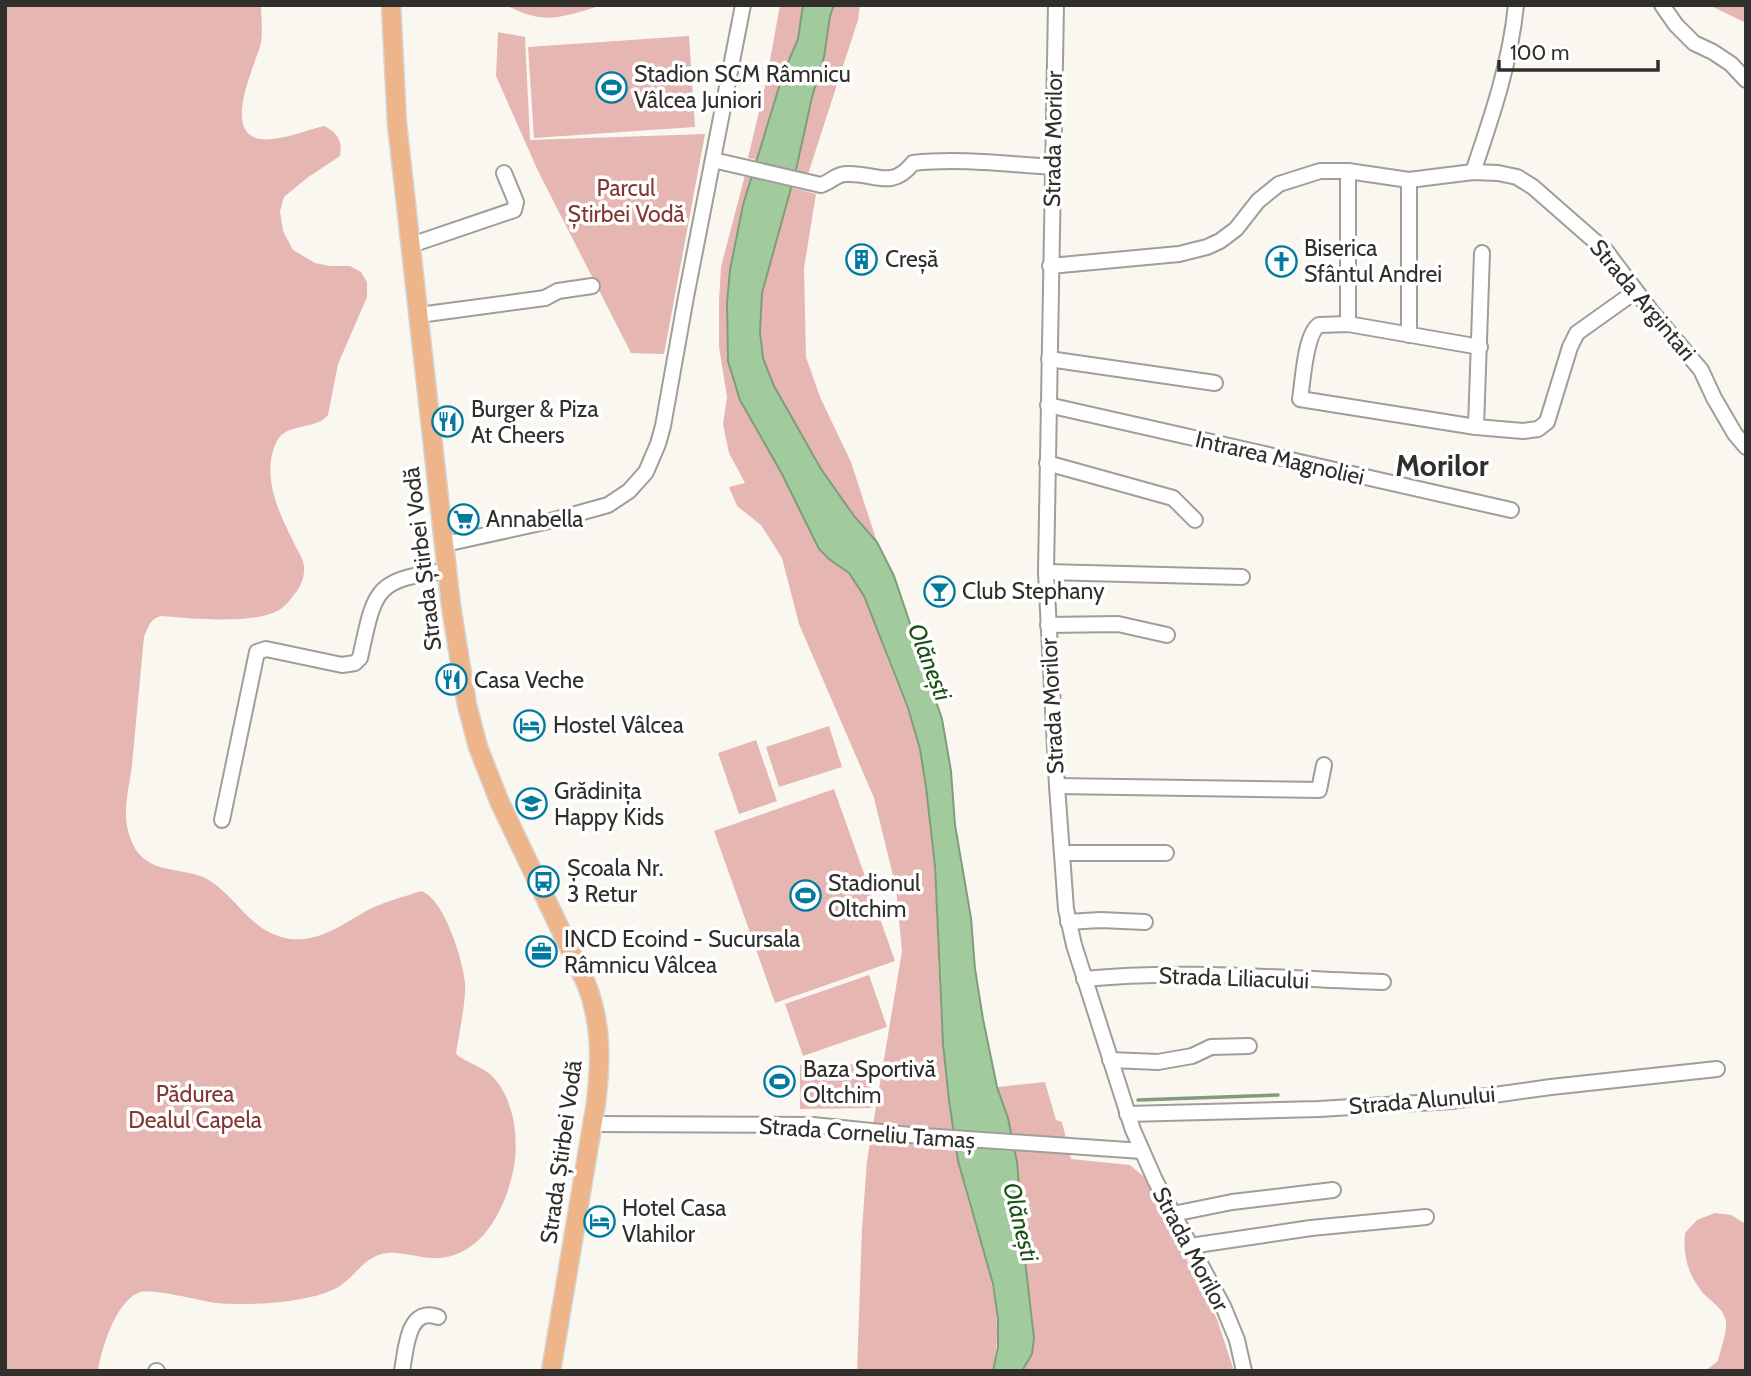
<svg xmlns="http://www.w3.org/2000/svg" width="1751" height="1376" font-family="Cabin,sans-serif">
	<style>
		.green { fill: #e6b7b2 }
		.water { fill: #a2cb9d; stroke: #809c7b; stroke-width: 2 }
		.lines { fill: none; stroke-linecap: round; stroke-linejoin: round }
		.stream { stroke: #809c7b; stroke-width: 3.5 }
		.minor-casing { stroke: #a19e99; stroke-width: 18 }
		.major-casing { stroke: #d6d5d5; stroke-width: 21 }
		.minor { stroke: #fff; stroke-width: 14 }
		.major { stroke: #edb589; stroke-width: 18 }
		.labels { text-anchor: middle; dominant-baseline: central; stroke-width: 7; stroke-linejoin: round; paint-order: stroke }
		.poi-label { font-size: 23px; fill: #302f2c; stroke: #fff; text-anchor: start }
		.street-label { font-size: 23px; fill: #302f2c; stroke: #fff }
		.park-label { font-size: 23px; fill: #833632; stroke: #fff }
		.water-label { font-size: 24px; font-style: italic; fill: #185015; stroke: #fff }
		.district-label { font-size: 30px; font-weight: bold; fill: #302f2c; stroke: #fff }
	</style>
	<rect width="100%" height="100%" fill="#faf7f1"/>
	<g class="green">
		<path d="M5 5H261C261 17 263 31 261 43 256 64 221 132 260 139 277 142 307 130 324 126 337 132 343 141 340 156L307 178 284 197 280 211 283 231 293 250 315 263 330 266H350L361 272 367 282V297L338 364 328 415C314 431 287 422 277 441 260 474 279 513 294 543 297 550 304 559 304 567 305 577 300 589 293 596 290 600 286 605 282 608 258 626 190 618 161 616 150 619 148 627 144 637 140 680 136 722 132 765 130 782 125 801 126 818 127 831 132 848 142 857 159 873 186 868 207 879 230 892 244 918 267 931 305 952 335 929 366 911 383 902 403 897 421 891 444 898 463 960 465 982 466 1005 459 1032 456 1054 467 1063 483 1067 492 1076 516 1100 520 1146 512 1176 502 1217 477 1261 430 1258 416 1257 401 1252 388 1253 367 1255 359 1271 345 1282 332 1294 307 1298 290 1301 267 1304 239 1305 216 1303 199 1301 151 1287 138 1293 116 1302 101 1349 98 1371H5Z"/>
		<path d="M506 5H604C562 16 547 27 506 5Z"/>
		<path d="M780 5H803L798 39 783 74 756 160 748 158 766 82Z"/>
		<path d="M834 5H860L858 20 808 174 796 170 812 97 824 57 830 16Z"/>
		<path d="M1709 5H1746V23Z"/>
		<path d="M498 32 525 37 530 140 705 134 664 354 631 353 538 171 496 76Z"/>
		<path d="M689 36 695 127 534 138 528 47Z"/>
		<path d="M745 175 751 177 730 270 727 303 728 361 740 400 829 559C864 578 872 616 885 652 897 685 913 717 920 752 944 868 932 989 950 1106 954 1138 959 1169 968 1200 985 1260 1006 1307 993 1371H857L862 1229 867 1161 902 951 896 888 874 798 799 624 782 558 761 525 737 506 729 487 745 483 729 453 723 424 727 397 719 347V301L721 267Z"/>
		<path d="M790 187 816 194 804 268 806 357 820 397 851 462 877 542 854 516 821 469 774 386 763 358 760 332 762 293Z"/>
		<path d="M829 726 842 767 779 787 766 747Z"/>
		<path d="M756 740 777 801 739 814 718 753Z"/>
		<path d="M834 789 895 961 775 1003 714 831Z"/>
		<path d="M869 975 887 1027 803 1056 785 1004Z"/>
		<path d="M870 1064 871 1108 800 1109V1065Z"/>
		<path d="M1045 1082 1056 1120 1062 1122 1071 1159 1130 1165 1144 1177 1217 1319 1234 1371H1022C1026 1365 1031 1358 1032 1352 1037 1325 1029 1298 1026 1272 1019 1207 1020 1149 997 1087Z"/>
		<path d="M1715 1213 1731 1215 1746 1224V1371H1705L1718 1361C1720 1350 1727 1334 1726 1323 1725 1307 1708 1301 1700 1289 1687 1272 1683 1254 1685 1233L1697 1220Z"/>
	</g>
	<path class="water" d="M803 5H834L830 16 824 57 812 97 796 170 762 293 760 332 763 358 774 386 821 469 854 516 877 542 894 576 942 719 951 771 955 825 971 918 975 969 983 1019 997 1087 1008 1118 1017 1162 1025 1260 1034 1338 1032 1354 1022 1371H993L998 1347V1319L993 1284 958 1161 949 1100 943 1044 935 866 926 787 920 749 908 708 864 596 849 573 829 559 819 549 782 474 740 400 728 361 727 303 730 270 743 205 783 74 798 39Z"/>
	<g class="lines">
		<path class="stream" d="M1138 1100 1278 1095"/>
		<defs>
			<g id="minor">
				<path d="M1056 5 1046 572 1057 786 1066 909 1074 945 1133 1130 1155 1180 1223 1306 1237 1340 1244 1371"/>
				<path d="M1662 5 1676 25 1694 43 1713 52 1731 64 1746 80"/>
				<path d="M713 160 821 185C831 182 836 174 846 174 874 172 891 191 913 163 959 158 1006 164 1053 167"/>
				<path d="M1348 171V324"/>
				<path d="M1473 172C1492 116 1510 64 1516 5"/>
				<path d="M411 245 514 210 516 202 504 173"/>
				<path d="M1050 266 1179 254 1207 247 1220 241 1236 229 1258 201 1279 184 1320 171H1348L1409 180 1473 172 1498 173 1517 177 1533 187 1606 251 1651 311 1701 370 1714 398 1735 434 1746 447"/>
				<path d="M419 315 545 298 558 291 592 286"/>
				<path d="M1409 335V180"/>
				<path d="M1480 347 1348 324 1319 325C1305 334 1303 381 1300 399L1476 427 1523 431 1538 429 1547 422 1570 347 1577 333 1636 291"/>
				<path d="M1049 359 1215 383"/>
				<path d="M1048 405 1511 510"/>
				<path d="M1476 427 1482 253"/>
				<path d="M1047 463 1173 498 1195 520"/>
				<path d="M445 544 554 520 608 505 629 491 646 472 658 444 663 426 686 297 743 5"/>
				<path d="M1046 572 1242 577"/>
				<path d="M1048 625 1118 624 1167 635"/>
				<path d="M1057 786 1319 790 1324 765"/>
				<path d="M222 820 257 652 266 649 342 665 355 663 360 658C375 589 374 579 447 571"/>
				<path d="M1062 853H1166"/>
				<path d="M1068 922 1100 920 1145 922"/>
				<path d="M1084 979C1183 969 1284 979 1383 982"/>
				<path d="M1110 1060 1158 1062 1192 1056 1211 1047 1249 1046"/>
				<path d="M1127 1114 1319 1109 1451 1101 1551 1087 1717 1069"/>
				<path d="M592 1124 813 1125 910 1135 1142 1151"/>
				<path d="M1173 1214 1232 1202 1333 1190"/>
				<path d="M1190 1246 1311 1228 1426 1217"/>
				<path d="M156 1371H157"/>
				<path d="M402 1371C406 1350 407 1306 438 1317"/>
			</g>
			<path id="major" d="M391 5 397 124 451 606 467 705 478 747 500 803 586 983C602 1024 601 1061 596 1103L551 1371"/>
		</defs>
		<use href="#minor" class="minor-casing"/>
		<use href="#major" class="major-casing"/>
		<use href="#minor" class="minor"/>
		<use href="#major" class="major"/>
	</g>
	<defs>
		<symbol id="stadium-ring" viewBox="-11 -11 22 22"><circle r="9.5" fill="#fff" stroke="#017aa2" stroke-width="1.5"/><path d="M0-5a6.5 5 0 1 0 0 10a6.5 5 0 1 0 0-10ZM-3.5-1.8h7v3.6h-7Z" fill="#017aa2"/></symbol>
		<symbol id="building-ring" viewBox="-11 -11 22 22"><circle r="9.5" fill="#fff" stroke="#017aa2" stroke-width="1.5"/><path d="M-4-6H4V6H1V3H-1V6H-4ZM-2.5-4.3h1.7v1.8h-1.7ZM.8-4.3h1.7v1.8H.8ZM-2.5-1h1.7V.8h-1.7ZM.8-1h1.7V.8H.8Z" fill="#017aa2"/></symbol>
		<symbol id="church-ring" viewBox="-11 -11 22 22"><circle r="9.5" fill="#fff" stroke="#017aa2" stroke-width="1.5"/><path d="M-1.2-6h2.4v3.5h3.3v2.4h-3.3V6h-2.4V-.1h-3.3v-2.4h3.3Z" fill="#017aa2"/></symbol>
		<symbol id="restaurant-ring" viewBox="-11 -11 22 22"><circle r="9.5" fill="#fff" stroke="#017aa2" stroke-width="1.5"/><path d="M-5-6h1v4h1v-4h1v4h1v-4h1v5L-1.5 .5V6h-2V.5L-5-1ZM5-6V6H3V1.5H1.5Q1.5-4 5-6Z" fill="#017aa2"/></symbol>
		<symbol id="supermarket-ring" viewBox="-11 -11 22 22"><circle r="9.5" fill="#fff" stroke="#017aa2" stroke-width="1.5"/><path d="M-6-5.5h2.5l.6 2H6L4.5 2H-2.5L-4.4-4H-6ZM-1.5 3.2a1.3 1.3 0 1 0 .1 0ZM3 3.2a1.3 1.3 0 1 0 .1 0Z" fill="#017aa2"/></symbol>
		<symbol id="bar-ring" viewBox="-11 -11 22 22"><circle r="9.5" fill="#fff" stroke="#017aa2" stroke-width="1.5"/><path d="M-6-5H6L.8 .8V4.5H3.5V6h-7V4.5H-.8V.8Z" fill="#017aa2"/></symbol>
		<symbol id="hotel-ring" viewBox="-11 -11 22 22"><circle r="9.5" fill="#fff" stroke="#017aa2" stroke-width="1.5"/><path d="M-6-4.5h1.5V1H6V5H4.5V3h-9V5H-6ZM-4 0a1.8 1.8 0 1 1 3.6 0ZM.5 0V-2.5h3Q6-2.5 6 0Z" fill="#017aa2"/></symbol>
		<symbol id="school-ring" viewBox="-11 -11 22 22"><circle r="9.5" fill="#fff" stroke="#017aa2" stroke-width="1.5"/><path d="M0-5L7-2L0 1L-7-2ZM-4 1L0 2.5L4 1V4Q0 6-4 4Z" fill="#017aa2"/></symbol>
		<symbol id="bus-ring" viewBox="-11 -11 22 22"><circle r="9.5" fill="#fff" stroke="#017aa2" stroke-width="1.5"/><path d="M-5-6H5V4H4V6H2V4H-2V6H-4V4H-5ZM-3.5-4V0h7V-4ZM-3.5 1.2v1.5H-2V1.2ZM2 1.2v1.5H3.5V1.2Z" fill="#017aa2"/></symbol>
		<symbol id="office-ring" viewBox="-11 -11 22 22"><circle r="9.5" fill="#fff" stroke="#017aa2" stroke-width="1.5"/><path d="M-6-3h4V-5.5h4V-3h4V5H-6ZM-1-4.5V-3h2v-1.5ZM-6 0V1H6V0Z" fill="#017aa2"/></symbol>
	</defs>
	<g fill-rule="evenodd">
		<use href="#stadium-ring" x="594" y="70" width="35" height="35"/>
		<use href="#building-ring" x="844" y="242" width="35" height="35"/>
		<use href="#church-ring" x="1264" y="244" width="35" height="35"/>
		<use href="#restaurant-ring" x="430" y="404" width="35" height="35"/>
		<use href="#supermarket-ring" x="446" y="502" width="35" height="35"/>
		<use href="#bar-ring" x="922" y="574" width="35" height="35"/>
		<use href="#restaurant-ring" x="434" y="662" width="35" height="35"/>
		<use href="#hotel-ring" x="512" y="708" width="35" height="35"/>
		<use href="#school-ring" x="514" y="786" width="35" height="35"/>
		<use href="#bus-ring" x="526" y="864" width="35" height="35"/>
		<use href="#stadium-ring" x="788" y="878" width="35" height="35"/>
		<use href="#office-ring" x="524" y="934" width="35" height="35"/>
		<use href="#stadium-ring" x="762" y="1064" width="35" height="35"/>
		<use href="#hotel-ring" x="582" y="1204" width="35" height="35"/>
	</g>
	<g class="labels">
		<g class="poi-label">
			<text x="634" y="74">Stadion SCM Râmnicu<tspan x="634" dy="26">Vâlcea Juniori</tspan></text>
			<text x="1304" y="248">Biserica<tspan x="1304" dy="26">Sfântul Andrei</tspan></text>
			<text x="885" y="259">Creșă</text>
			<text x="471" y="409">Burger &amp; Piza<tspan x="471" dy="26">At Cheers</tspan></text>
			<text x="486" y="519">Annabella</text>
			<text x="962" y="591">Club Stephany</text>
			<text x="474" y="680">Casa Veche</text>
			<text x="553" y="725">Hostel Vâlcea</text>
			<text x="554" y="791">Grădinița<tspan x="554" dy="26">Happy Kids</tspan></text>
			<text x="567" y="868">Școala Nr.<tspan x="567" dy="26">3 Retur</tspan></text>
			<text x="828" y="883">Stadionul<tspan x="828" dy="26">Oltchim</tspan></text>
			<text x="564" y="939">INCD Ecoind - Sucursala<tspan x="564" dy="26">Râmnicu Vâlcea</tspan></text>
			<text x="803" y="1069">Baza Sportivă<tspan x="803" dy="26">Oltchim</tspan></text>
			<text x="622" y="1208">Hotel Casa<tspan x="622" dy="26">Vlahilor</tspan></text>
		</g>
		<g class="street-label">
			<text transform="translate(1053 139) rotate(-89)">Strada Morilor</text>
			<text transform="translate(1643 300) rotate(50)">Strada Argintari</text>
			<text transform="translate(1280 458) rotate(13)">Intrarea Magnoliei</text>
			<text transform="translate(422 559) rotate(-97)">Strada Știrbei Vodă</text>
			<text transform="translate(1052 706) rotate(-93)">Strada Morilor</text>
			<text transform="translate(1234 978) rotate(2)">Strada Liliacului</text>
			<text transform="translate(1422 1100) rotate(-5)">Strada Alunului</text>
			<text transform="translate(867 1133) rotate(4)">Strada Corneliu Tamaș</text>
			<text transform="translate(561 1152) rotate(-82)">Strada Știrbei Vodă</text>
			<text transform="translate(1191 1249) rotate(62)">Strada Morilor</text>
		</g>
		<g class="park-label">
			<text x="626" y="188">Parcul<tspan x="626" dy="26">Știrbei Vodă</tspan></text>
			<text x="195" y="1094">Pădurea<tspan x="195" dy="26">Dealul Capela</tspan></text>
		</g>
		<g class="water-label">
			<text transform="translate(930 662) rotate(69)">Olănești</text>
			<text transform="translate(1021 1222) rotate(76)">Olănești</text>
		</g>
		<g class="district-label">
			<text x="1442" y="465">Morilor</text>
		</g>
	</g>
	<rect width="1751" height="1376" fill="none" stroke="#302f2c" stroke-width="14"/>
	<path d="M1499 60v10h159v-10" fill="none" stroke="#302f2c" stroke-width="3.5"/>
	<text x="1510" y="60" font-size="21" fill="#302f2c" stroke="#ffffff" stroke-width="5" paint-order="stroke">100 m</text>
</svg>
